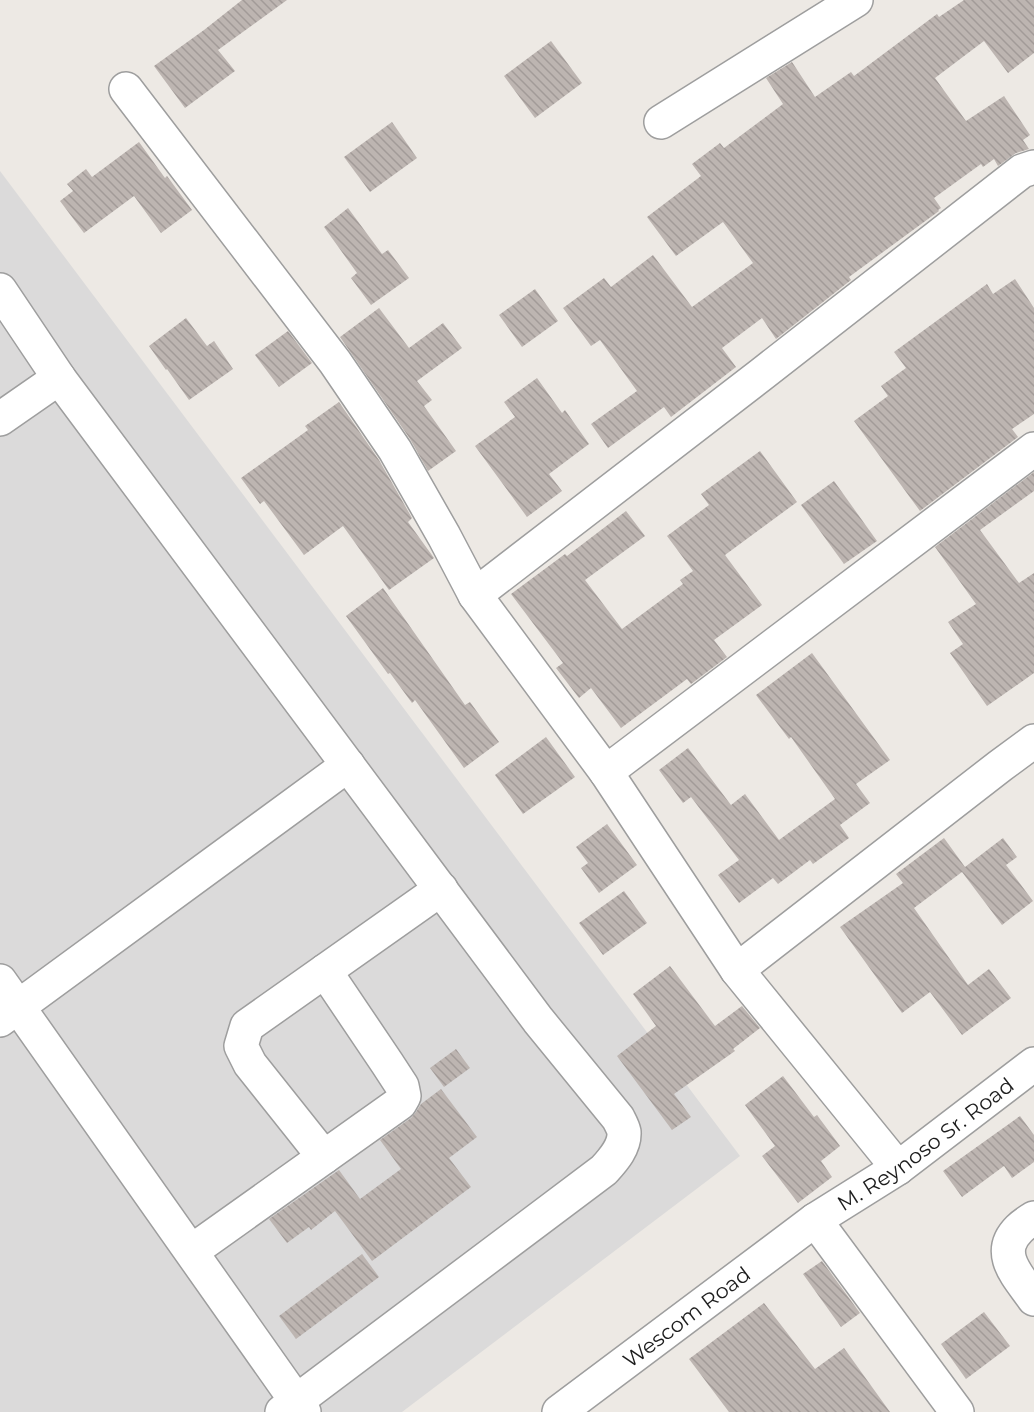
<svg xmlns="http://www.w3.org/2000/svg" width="1034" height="1412" font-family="Montserrat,sans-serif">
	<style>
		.residential { fill: #dbdada }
		.building { fill: url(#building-back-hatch) }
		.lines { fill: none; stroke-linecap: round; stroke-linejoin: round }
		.minor-casing { stroke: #9e9e9e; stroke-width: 36 }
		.minor { stroke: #fff; stroke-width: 33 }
		.labels { text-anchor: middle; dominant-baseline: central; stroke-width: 4.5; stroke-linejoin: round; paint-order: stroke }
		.street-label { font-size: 21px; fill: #1d1d1d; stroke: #fff }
	</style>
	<defs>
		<pattern id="building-back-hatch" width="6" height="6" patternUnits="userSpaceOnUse" patternTransform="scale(1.5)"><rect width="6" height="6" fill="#bdb5b1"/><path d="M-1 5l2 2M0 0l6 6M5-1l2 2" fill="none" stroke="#a29b98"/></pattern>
	</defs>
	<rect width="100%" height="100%" fill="#ede9e4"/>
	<path class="residential" d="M0 171 740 1156 402 1412H0Z"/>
	<g class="building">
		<path d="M242 0H287L218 50 235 71 185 108 154 66 204 30Z"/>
		<path d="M964 0H1034V53L1008 73 984 41 935 78 966 121 1004 96 1030 135 1023 140 1029 149 1016 153 998 166 994 159 983 167 981 164 934 198 941 208 938 210 939 211 849 277 851 280 776 339 762 318 722 348 736 367 671 417 664 407 608 448 591 424 637 391 600 340 591 346 563 308 604 278 611 287 653 255 692 307 753 263 723 222 676 256 647 217 701 176 692 164 720 143 724 148 783 104 766 78 792 62 815 97 851 72 854 76 937 14 939 17Z"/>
		<path d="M551 41 582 83 535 118 504 76Z"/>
		<path d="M392 122 417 158 370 192 344 157Z"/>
		<path d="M139 142 165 178 167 176 192 210 161 233 134 196 84 233 60 201 73 191 67 184 86 169 92 177Z"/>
		<path d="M348 208 382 254 388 250 409 278 371 305 351 278 357 273 324 227Z"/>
		<path d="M1015 279 1034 308V414L1012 429 1018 437 920 511 854 421 888 396 881 386 906 368 894 352 987 284 993 294Z"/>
		<path d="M535 289 558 321 522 347 499 315Z"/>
		<path d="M379 308 409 348 443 323 462 348 417 381 432 400 424 406 456 451 428 471 410 439 340 337Z"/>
		<path d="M186 318 207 346 214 341 233 369 189 400 167 369 166 370 149 346Z"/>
		<path d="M288 331 312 363 279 387 255 355Z"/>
		<path d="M537 378 562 413 565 410 589 444 549 474 562 491 527 517 475 446 515 417 504 402Z"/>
		<path d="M339 402 379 460 412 518 408 522 434 558 389 590 343 526 304 555 264 501 260 504 241 478 308 430 305 426Z"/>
		<path d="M760 451 797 502 725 555 762 605 714 640 727 657 691 684 687 679 621 728 591 688 579 698 556 668 563 663 511 594 565 554 567 556 626 511 645 536 585 580 622 629 683 584 680 580 693 571 667 536 709 505 701 494Z"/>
		<path d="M1034 472V491L980 530 1019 583 1034 573V673L987 706 950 653 963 644 948 622 976 604 935 547Z"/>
		<path d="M834 481 877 541 844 564 801 505Z"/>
		<path d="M383 588 465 705 470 702 499 742 464 768 415 700 412 703 390 673 388 674 346 616Z"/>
		<path d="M812 653 890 760 856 784 870 803 840 825 849 838 813 864 810 860 778 884 773 878 739 903 718 875 739 860 691 797 683 803 659 770 688 748 731 805 745 794 779 840 835 799 791 737 789 739 756 695Z"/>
		<path d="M546 737 575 777 523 814 495 775Z"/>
		<path d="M607 824 637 865 599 893 581 868 588 863 576 847Z"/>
		<path d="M944 838 965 867 1003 838 1017 857 1006 865 1033 901 1002 925 962 872 914 908 968 985 989 969 1011 998 962 1035 930 992 902 1013 840 927 903 883 896 874Z"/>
		<path d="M624 891 647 923 603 955 579 923Z"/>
		<path d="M670 966 715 1026 742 1006 760 1028 733 1049 735 1051 674 1094 691 1117 672 1130 617 1056 656 1026 633 994Z"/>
		<path d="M456 1049 470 1068 444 1087 430 1068Z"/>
		<path d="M783 1076 814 1117 817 1115 840 1146 821 1161 832 1177 798 1203 762 1156 775 1146 745 1105Z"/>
		<path d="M441 1089 477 1137 449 1158 471 1187 372 1261 335 1211 311 1230 309 1227 287 1243 269 1219 339 1170 360 1199 401 1169 380 1140 411 1118 416 1112 421 1104Z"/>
		<path d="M1020 1116 1034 1135V1162L1012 1178 1004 1166 962 1197 943 1171Z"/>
		<path d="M362 1254 379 1277 296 1339 279 1316Z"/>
		<path d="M822 1261 860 1313 841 1327 803 1274Z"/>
		<path d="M764 1303 815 1369 844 1348 890 1412H729L689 1359Z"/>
		<path d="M984 1312 1010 1346 966 1379 941 1344Z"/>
	</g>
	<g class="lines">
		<defs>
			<g id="minor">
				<path d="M126 89 335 362 395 450 444 536 475 595 606 772 737 970 898 1168"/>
				<path d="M661 122 856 0"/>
				<path d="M0 290 59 378 538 1020 618 1118C620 1122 623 1127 624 1132 625 1147 613 1160 604 1170L282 1412"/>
				<path d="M0 419 59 378"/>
				<path d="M475 595 762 374 1022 171 1034 167"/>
				<path d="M606 772 1034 449"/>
				<path d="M737 970 1000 766 1034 741"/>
				<path d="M0 981 304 1412"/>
				<path d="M0 1020 348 765"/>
				<path d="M324 1157 400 1103 404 1096 402 1086 387 1063 325 971"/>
				<path d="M1034 1218C1029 1221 1023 1225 1019 1229 994 1254 1019 1277 1034 1299"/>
				<path d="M815 1220 957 1412"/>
				<path d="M192 1251 324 1157 250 1064 241 1046 247 1026 441 889"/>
				<path id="s1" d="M559 1412 815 1220 898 1168 1034 1064"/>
			</g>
		</defs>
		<use href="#minor" class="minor-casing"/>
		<use href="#minor" class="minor"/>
	</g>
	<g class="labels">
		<g class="street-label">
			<text stroke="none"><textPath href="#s1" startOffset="454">M. Reynoso Sr. Road</textPath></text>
			<text stroke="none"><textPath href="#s1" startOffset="159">Wescom Road</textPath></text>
		</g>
	</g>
</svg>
